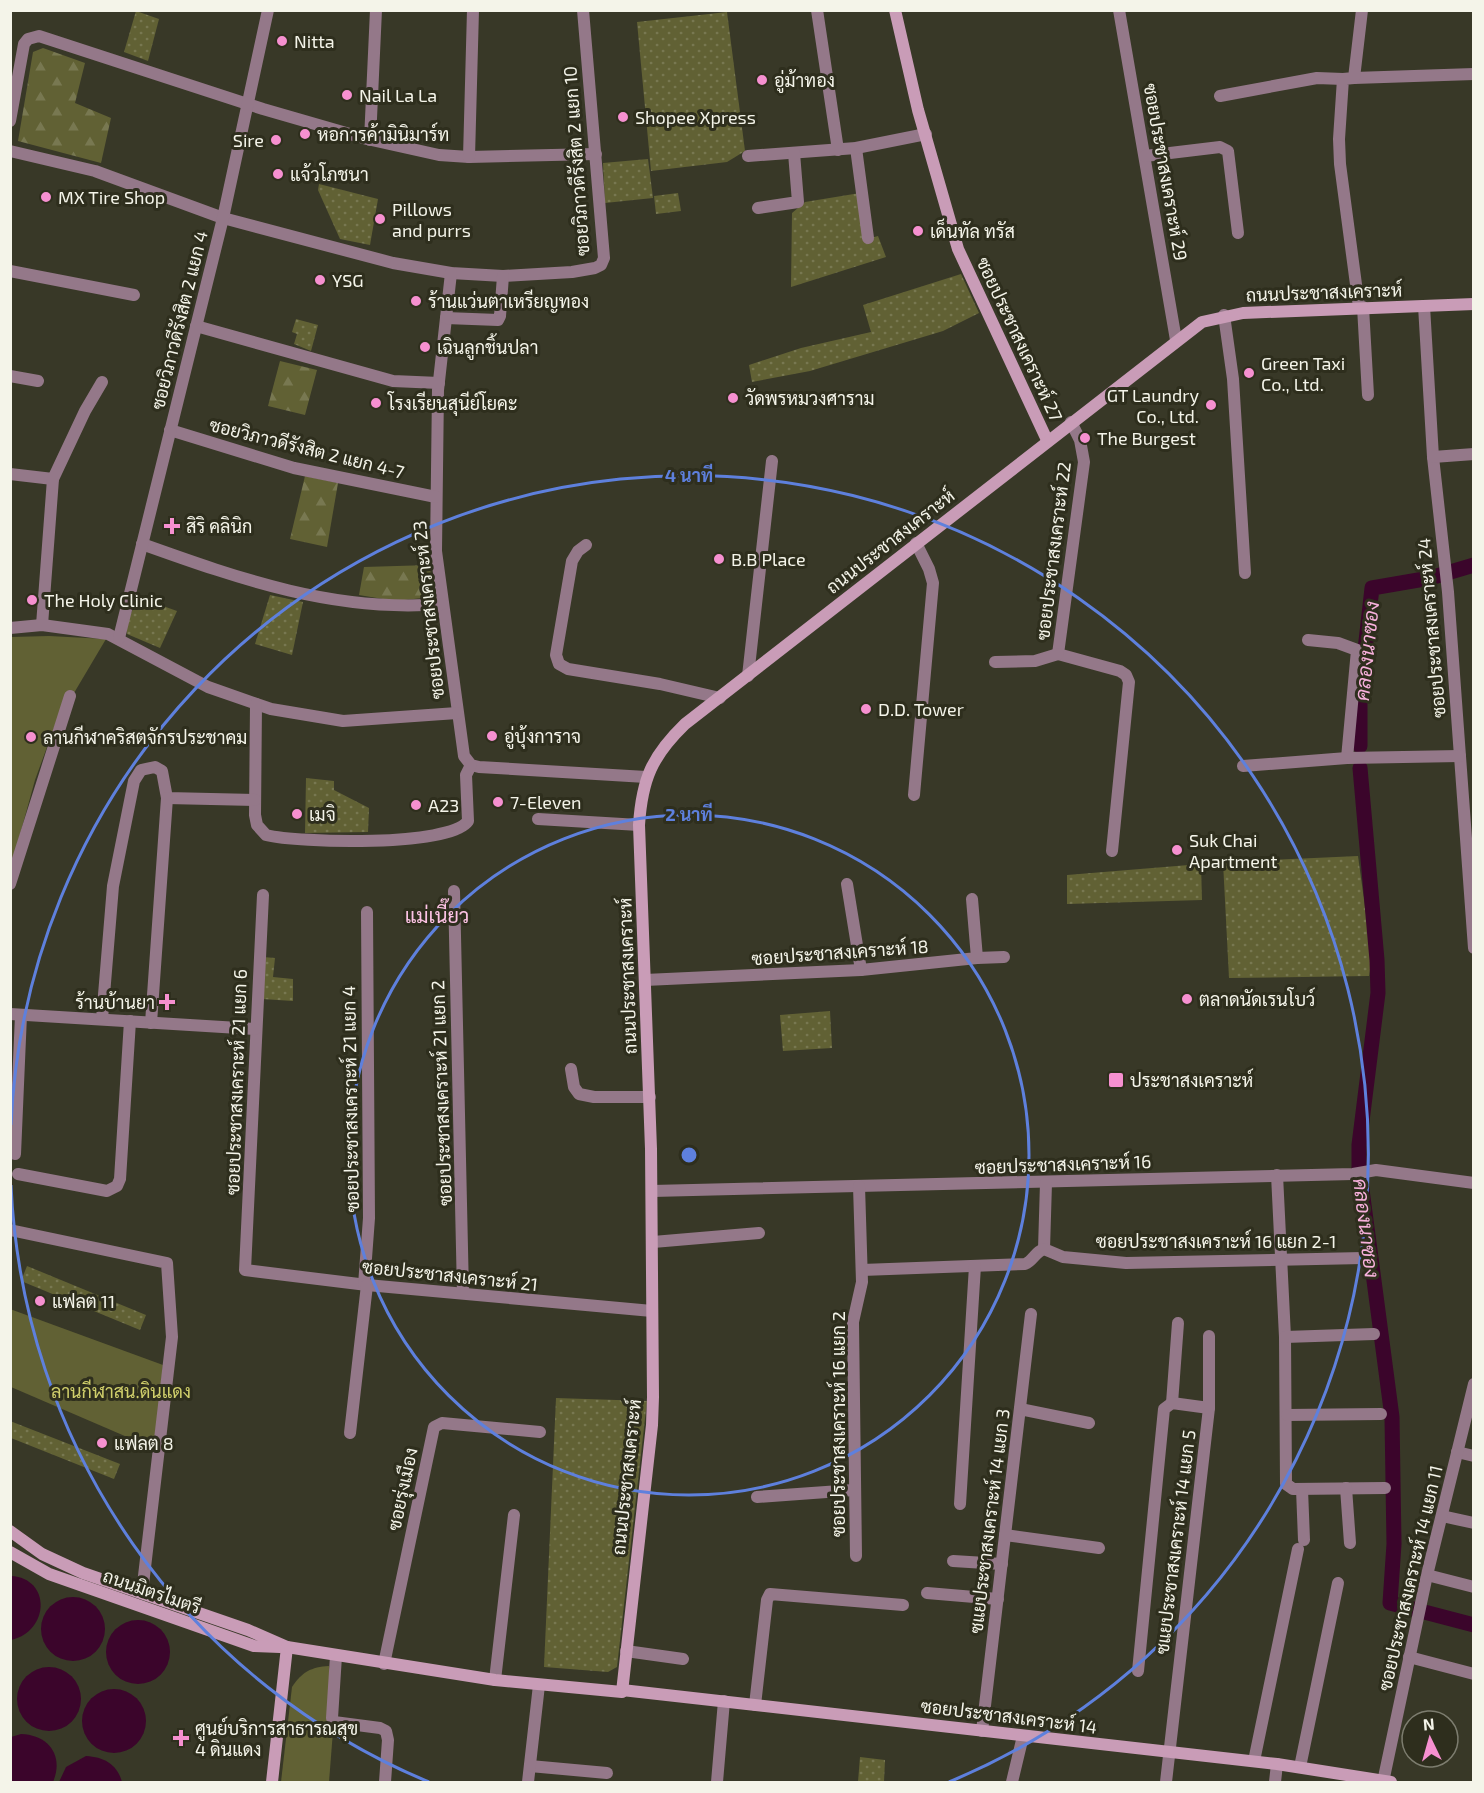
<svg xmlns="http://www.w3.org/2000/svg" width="1484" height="1793" font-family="'Exo 2',Sarabun,sans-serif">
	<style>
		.grass { fill: url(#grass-dots) }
		.forest { fill: url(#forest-firs) }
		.park { fill: #616134 }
		.water { fill: #3b052b }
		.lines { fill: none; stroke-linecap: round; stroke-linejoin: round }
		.canal { stroke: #3b052b; stroke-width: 15 }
		.street { stroke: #947889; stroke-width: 12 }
		.secondary { stroke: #c99cb7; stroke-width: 12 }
		.ring { fill: none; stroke: #5e80dd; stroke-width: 3 }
		.poi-dot { fill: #f690d0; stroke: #2e2e1d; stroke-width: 2 }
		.labels { text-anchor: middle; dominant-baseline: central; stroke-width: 6; stroke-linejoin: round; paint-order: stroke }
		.poi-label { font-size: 18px; fill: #f4f4e9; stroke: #2e2e1d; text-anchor: start }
		.street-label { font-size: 18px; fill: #f4f4e9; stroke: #2e2e1d }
		.park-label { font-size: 18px; fill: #d0cf6b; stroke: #2e2e1d }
		.water-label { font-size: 20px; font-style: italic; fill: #f7b0db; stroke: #2e2e1d }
		.neighbourhood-label { font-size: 20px; fill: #fdc3e5; stroke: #2e2e1d }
		.centre { fill: #5e80dd; stroke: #2e2e1d; stroke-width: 3 }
		.ring-label { font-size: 18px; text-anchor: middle; font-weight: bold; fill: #5e80dd; stroke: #2e2e1d; stroke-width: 6; stroke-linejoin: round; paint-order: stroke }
	</style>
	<defs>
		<pattern id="grass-dots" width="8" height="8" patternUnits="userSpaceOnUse" patternTransform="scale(1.5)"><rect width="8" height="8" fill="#616134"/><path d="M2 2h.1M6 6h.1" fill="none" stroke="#787851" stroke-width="1.8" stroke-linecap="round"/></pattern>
		<pattern id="forest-firs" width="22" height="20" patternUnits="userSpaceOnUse" patternTransform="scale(1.5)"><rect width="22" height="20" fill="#616134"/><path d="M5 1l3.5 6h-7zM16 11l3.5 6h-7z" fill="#787851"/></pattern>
	</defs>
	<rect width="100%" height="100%" fill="#383827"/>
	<g class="grass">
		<path d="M136 11 159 19 148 61 124 52Z"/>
		<path d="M727 12 745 151 727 162 651 171 637 22Z"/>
		<path d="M648 159 653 198 605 203 603 163Z"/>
		<path d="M319 184 378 199 370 245 340 239 318 190Z"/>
		<path d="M678 193 681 211 656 214 654 196Z"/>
		<path d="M860 193 867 239 878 236 886 257 791 287 792 213 805 202Z"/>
		<path d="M961 274 979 313 943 331 810 371 752 382 749 365 801 348 871 332 863 305Z"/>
		<path d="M296 319 318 325 311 351 294 344 297 334 292 332Z"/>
		<path d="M270 595 303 602 292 655 255 644Z"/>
		<path d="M138 597 177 611 160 648 127 634 126 625Z"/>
		<path d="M306 778 334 781V790L369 808 368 832 305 833Z"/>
		<path d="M1358 856 1372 958 1369 976 1229 978 1223 862Z"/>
		<path d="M1201 864 1202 900 1067 904V875Z"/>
		<path d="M263 957 275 958 273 977 293 979V1001L262 999Z"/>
		<path d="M830 1011 832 1048 783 1051 780 1015Z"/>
		<path d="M27 1266 146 1315 140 1330 21 1281Z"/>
		<path d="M556 1398 647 1401 617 1667 608 1672 544 1667Z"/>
		<path d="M10 1421 120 1464 114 1479 11 1438Z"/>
		<path d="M860 1757 885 1760 884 1782H858Z"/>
	</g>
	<g class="forest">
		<path d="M43 48 85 63 75 103 111 118 101 163 18 141 33 52Z"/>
		<path d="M280 361 317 370 305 415 268 406Z"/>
		<path d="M305 476 338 483 327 547 290 539Z"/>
		<path d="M430 565 432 597 395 601 359 595 364 567Z"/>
	</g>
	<g class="park">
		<path d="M49 636 106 639 74 693 67 692 35 780 11 867V637Z"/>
		<path d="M10 1309 163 1365 155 1449 11 1387Z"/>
		<path d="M329 1666 334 1718 329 1782H281L292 1687C302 1672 311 1667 329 1666Z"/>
	</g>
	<g class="water">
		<path d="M11 1576C51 1578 50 1631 11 1640Z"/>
		<circle cx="73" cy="1629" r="32"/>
		<circle cx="138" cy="1652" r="32"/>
		<circle cx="49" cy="1699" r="32"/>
		<circle cx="114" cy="1721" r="32"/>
		<path d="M21 1734C49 1735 64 1756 53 1782H11V1737Z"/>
		<path d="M86 1756C104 1757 117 1764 122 1782H59L66 1767Z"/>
	</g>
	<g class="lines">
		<g class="canal">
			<path d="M1360 746V694L1372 588 1430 578 1474 565"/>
			<path d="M1360 768 1377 960 1378 993 1359 1145V1167L1392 1417 1394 1544 1390 1603 1474 1625"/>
		</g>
		<g class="street">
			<path d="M817 10 838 150"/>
			<path d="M1119 10 1176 340"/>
			<path d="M1354 78 1474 74"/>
			<path d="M1220 96 1317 78 1343 79"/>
			<path d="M10 121 24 44 28 39 39 36 263 109 367 139 439 155 469 157 596 154"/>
			<path d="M370 140 376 10"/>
			<path d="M856 148 868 238"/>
			<path d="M10 151 95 171 223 218 393 263 451 273 503 276 572 272 595 268 601 265 604 258 583 10"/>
			<path d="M748 156 856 148 926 134"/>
			<path d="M1145 156 1220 147 1228 151 1238 233"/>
			<path d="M469 157 473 10"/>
			<path d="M758 208 798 202 794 153"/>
			<path d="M10 271 134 295"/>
			<path d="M451 273 438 390 436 551 464 756 471 765 479 767 646 777"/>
			<path d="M1424 306 1433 457 1448 592 1474 948"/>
			<path d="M1359 307 1340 164 1339 139 1343 79 1354 78 1362 10"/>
			<path d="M1363 307 1368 395"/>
			<path d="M1224 315 1233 379 1245 573"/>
			<path d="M446 318 498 320 500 316 503 276"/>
			<path d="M196 326 393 381 439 383"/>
			<path d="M10 376 38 381"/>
			<path d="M1071 422 1080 440 1084 462 1058 654 1120 671 1126 675 1129 682 1112 851"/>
			<path d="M170 430 294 468 436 497"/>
			<path d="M1433 457 1474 454"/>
			<path d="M10 474 53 479"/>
			<path d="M142 544C240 579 336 613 442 604"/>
			<path d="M586 545 578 551 572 561 556 655 559 664 568 669 660 684 720 698"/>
			<path d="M42 625 53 479 85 411 102 382"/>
			<path d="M10 628 42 625 108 634 208 687 271 709 343 721 457 713"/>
			<path d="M119 638 223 218 268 10"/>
			<path d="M1308 640 1338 643 1357 650 1347 758"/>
			<path d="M995 662 1035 661 1058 654"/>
			<path d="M748 676 772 461"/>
			<path d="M256 704 255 815 257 825 266 835C298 843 450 847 468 821L466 775 471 765"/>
			<path d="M1243 766 1347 758 1460 756"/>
			<path d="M914 795 933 583 929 569 916 543"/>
			<path d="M538 819 639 825"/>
			<path d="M10 884 70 696"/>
			<path d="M847 884 861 970"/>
			<path d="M454 891 463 1293"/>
			<path d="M263 895 245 1270 367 1285 652 1311"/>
			<path d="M977 958 1004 957"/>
			<path d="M645 980 861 970 977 958 972 899"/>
			<path d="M10 1014 255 1029"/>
			<path d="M102 1019 113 886 134 781 141 770 155 767 162 771 167 798 255 800"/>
			<path d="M151 1023 167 798"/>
			<path d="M571 1069 574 1087 579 1094 594 1097H650"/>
			<path d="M15 1154 21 1015"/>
			<path d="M18 1174 107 1191 117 1186 120 1179 130 1021"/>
			<path d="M1277 1175 1285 1337 1286 1484 1293 1489 1385 1488"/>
			<path d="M652 1191 1353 1174 1376 1170 1474 1183"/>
			<path d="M10 1230 167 1263 172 1337 142 1593"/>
			<path d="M653 1242 759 1233"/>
			<path d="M1044 1249 1046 1183"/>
			<path d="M862 1270 1025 1264C1033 1261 1035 1252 1044 1249L1063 1257 1126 1263 1363 1258"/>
			<path d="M364 1285 369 1218 367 912"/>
			<path d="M1285 1337 1374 1334"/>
			<path d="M1172 1403 1178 1323"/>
			<path d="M1020 1409 1089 1423"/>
			<path d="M1287 1415 1381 1414"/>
			<path d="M350 1433 367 1285"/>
			<path d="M1457 1452 1474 1456"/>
			<path d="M1346 1488 1350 1543"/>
			<path d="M1302 1489 1304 1540"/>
			<path d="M757 1497 854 1490"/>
			<path d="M960 1504 975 1266"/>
			<path d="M1442 1516 1474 1523"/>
			<path d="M1005 1535 1099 1548"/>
			<path d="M856 1556 853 1322 862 1282 859 1186"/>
			<path d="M953 1561 1002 1564"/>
			<path d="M1427 1575 1474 1587"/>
			<path d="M927 1593 998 1599"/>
			<path d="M626 1651 683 1659"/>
			<path d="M336 1656 332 1718 334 1722 380 1728 386 1731 388 1740 385 1782"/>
			<path d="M1409 1657 1474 1674"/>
			<path d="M384 1664 434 1427 442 1423 540 1432"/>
			<path d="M1138 1671 1164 1409 1172 1403 1209 1408"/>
			<path d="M495 1680 514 1515"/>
			<path d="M755 1705 767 1600 770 1594 903 1605"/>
			<path d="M982 1731 1031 1314"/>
			<path d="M1254 1761 1298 1549"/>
			<path d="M530 1766 607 1773"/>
			<path d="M1300 1767 1338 1583"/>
			<path d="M528 1782 539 1685"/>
			<path d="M717 1782 724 1701"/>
			<path d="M1012 1782 1023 1736"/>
			<path d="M1166 1782 1209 1408V1336"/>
			<path d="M1275 1782 1277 1764"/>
			<path d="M1383 1782 1427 1575 1474 1384"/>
		</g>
		<g class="secondary">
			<path d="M895 10 918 110 958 249 1047 440"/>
			<path d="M10 1531 42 1554 83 1573 248 1630 287 1647 495 1680 622 1692 652 1425 653 1397 651 1149 639 825C642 779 652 756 685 724L1202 322 1243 313 1474 304"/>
			<path d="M10 1552 49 1574 254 1646 280 1647"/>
			<path d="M622 1690 1277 1764 1391 1782"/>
			<path d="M272 1782 287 1647"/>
		</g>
	</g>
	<g class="ring">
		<circle cx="689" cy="1155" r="340"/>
		<path d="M429 1782A679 679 0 0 1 11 1185M11 1125A679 679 0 1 1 949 1782"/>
	</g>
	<g class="poi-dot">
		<circle cx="282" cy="41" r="6"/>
		<circle cx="762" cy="80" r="6"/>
		<circle cx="347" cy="95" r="6"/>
		<circle cx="623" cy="117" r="6"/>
		<circle cx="305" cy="134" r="6"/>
		<circle cx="276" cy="140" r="6"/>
		<circle cx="278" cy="174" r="6"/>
		<circle cx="46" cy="197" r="6"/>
		<circle cx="380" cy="219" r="6"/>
		<circle cx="918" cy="231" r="6"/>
		<circle cx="320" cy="280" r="6"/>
		<circle cx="416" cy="301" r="6"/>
		<circle cx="425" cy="347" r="6"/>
		<circle cx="1249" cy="373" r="6"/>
		<circle cx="733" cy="398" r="6"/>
		<circle cx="376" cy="403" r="6"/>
		<circle cx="1211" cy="405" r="6"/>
		<circle cx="1085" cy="438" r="6"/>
		<path d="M169 517h6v6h6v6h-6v6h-6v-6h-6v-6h6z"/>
		<circle cx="719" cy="559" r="6"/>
		<circle cx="32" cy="600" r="6"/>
		<circle cx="866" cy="709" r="6"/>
		<circle cx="492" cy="736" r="6"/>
		<circle cx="31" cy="737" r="6"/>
		<circle cx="498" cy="802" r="6"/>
		<circle cx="416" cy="805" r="6"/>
		<circle cx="297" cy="814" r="6"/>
		<circle cx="1177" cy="850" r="6"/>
		<circle cx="1187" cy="999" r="6"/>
		<path d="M164 993h6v6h6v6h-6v6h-6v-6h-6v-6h6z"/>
		<rect x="1108" y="1072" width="16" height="16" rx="3"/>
		<circle cx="40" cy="1301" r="6"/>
		<circle cx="102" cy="1443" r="6"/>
		<path d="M178 1729h6v6h6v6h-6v6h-6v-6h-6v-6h6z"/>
	</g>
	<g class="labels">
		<g class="poi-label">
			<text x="294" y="41">Nitta</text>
			<text x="774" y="80">อู่ม้าทอง</text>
			<text x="359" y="95">Nail La La</text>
			<text x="635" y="117">Shopee Xpress</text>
			<text x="317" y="134">หอการค้ามินิมาร์ท</text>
			<text x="264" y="140" text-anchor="end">Sire</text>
			<text x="290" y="174">แจ้วโภชนา</text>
			<text x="58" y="197">MX Tire Shop</text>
			<text x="392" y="209">Pillows<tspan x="392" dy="21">and purrs</tspan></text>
			<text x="930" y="231">เด็นทัล ทรัส</text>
			<text x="332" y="280">YSG</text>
			<text x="428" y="301">ร้านแว่นตาเหรียญทอง</text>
			<text x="437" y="347">เฉินลูกชิ้นปลา</text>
			<text x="1261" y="363">Green Taxi<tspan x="1261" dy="21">Co., Ltd.</tspan></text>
			<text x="1199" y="395" text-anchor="end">GT Laundry<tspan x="1199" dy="21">Co., Ltd.</tspan></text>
			<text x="745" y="398">วัดพรหมวงศาราม</text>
			<text x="388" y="403">โรงเรียนสุนีย์โยคะ</text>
			<text x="1097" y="438">The Burgest</text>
			<text x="186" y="526">สิริ คลินิก</text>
			<text x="731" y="559">B.B Place</text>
			<text x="44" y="600">The Holy Clinic</text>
			<text x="878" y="709">D.D. Tower</text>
			<text x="504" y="736">อู่บุ้งการาจ</text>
			<text x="43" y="737">ลานกีฬาคริสตจักรประชาคม</text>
			<text x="510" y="802">7-Eleven</text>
			<text x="428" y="805">A23</text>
			<text x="309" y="814">เมจิ</text>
			<text x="1189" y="840">Suk Chai<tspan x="1189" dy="21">Apartment</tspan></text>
			<text x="1199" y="999">ตลาดนัดเรนโบว์</text>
			<text x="155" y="1002" text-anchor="end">ร้านบ้านยา</text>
			<text x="1130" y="1080">ประชาสงเคราะห์</text>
			<text x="52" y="1301">แฟลต 11</text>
			<text x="114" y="1443">แฟลต 8</text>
			<text x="195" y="1728">ศูนย์บริการสาธารณสุข<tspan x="195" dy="21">4 ดินแดง</tspan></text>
		</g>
		<g class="street-label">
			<text transform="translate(576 161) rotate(-94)">ซอยวิภาวดีรังสิต 2 แยก 10</text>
			<text transform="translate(1166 172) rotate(80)">ซอยประชาสงเคราะห์ 29</text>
			<text transform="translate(1324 292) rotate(-2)">ถนนประชาสงเคราะห์</text>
			<text transform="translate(179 320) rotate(-76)">ซอยวิภาวดีรังสิต 2 แยก 4</text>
			<text transform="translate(1020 339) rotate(65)">ซอยประชาสงเคราะห์ 27</text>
			<text transform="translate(307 448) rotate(14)">ซอยวิภาวดีรังสิต 2 แยก 4-7</text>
			<text transform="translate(890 541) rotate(-38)">ถนนประชาสงเคราะห์</text>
			<text transform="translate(1053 551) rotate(-83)">ซอยประชาสงเคราะห์ 22</text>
			<text transform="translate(428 610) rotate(-96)">ซอยประชาสงเคราะห์ 23</text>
			<text transform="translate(1431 628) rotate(-95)">ซอยประชาสงเคราะห์ 24</text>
			<text transform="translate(840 952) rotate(-4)">ซอยประชาสงเคราะห์ 18</text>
			<text transform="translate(627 976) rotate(-92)">ถนนประชาสงเคราะห์</text>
			<text transform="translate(236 1082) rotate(-88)">ซอยประชาสงเคราะห์ 21 แยก 6</text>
			<text transform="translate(441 1093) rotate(-92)">ซอยประชาสงเคราะห์ 21 แยก 2</text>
			<text transform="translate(350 1099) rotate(-91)">ซอยประชาสงเคราะห์ 21 แยก 4</text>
			<text transform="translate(1063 1164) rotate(-2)">ซอยประชาสงเคราะห์ 16</text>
			<text x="1216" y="1241">ซอยประชาสงเคราะห์ 16 แยก 2-1</text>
			<text transform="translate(450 1275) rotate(6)">ซอยประชาสงเคราะห์ 21</text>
			<text transform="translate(838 1424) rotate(-90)">ซอยประชาสงเคราะห์ 16 แยก 2</text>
			<text transform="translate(626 1477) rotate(-84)">ถนนประชาสงเคราะห์</text>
			<text transform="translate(402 1489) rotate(-78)">ซอยรุ่งเมือง</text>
			<text transform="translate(989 1521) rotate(-83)">ซแยประชาสงเคราะห์ 14 แยก 3</text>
			<text transform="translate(1175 1542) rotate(-83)">ซแยประชาสงเคราะห์ 14 แยก 5</text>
			<text transform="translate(1410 1578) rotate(-77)">ซอยประชาสงเคราะห์ 14 แยก 11</text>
			<text transform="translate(152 1591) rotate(19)">ถนนมิตรไมตรี</text>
			<text transform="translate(1009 1716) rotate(7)">ซอยประชาสงเคราะห์ 14</text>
		</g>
		<g class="park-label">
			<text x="121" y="1391">ลานกีฬาสน.ดินแดง</text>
		</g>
		<g class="water-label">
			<text transform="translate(1366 651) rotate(-84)">คลองนาซอง</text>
			<text transform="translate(1367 1228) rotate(83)">คลองนาซอง</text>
		</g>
		<g class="neighbourhood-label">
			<text x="437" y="915">แม่เนี๊ยว</text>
		</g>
	</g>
	<circle cx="689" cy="1155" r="9" class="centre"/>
	<g class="ring-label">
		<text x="689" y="482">4 นาที</text>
		<text x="689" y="821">2 นาที</text>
	</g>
	<rect width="1484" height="1793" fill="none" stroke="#f4f4e9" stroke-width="24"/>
	<g transform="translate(1430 1739) rotate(355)"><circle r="28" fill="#2e2e1d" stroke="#7d7d6f" stroke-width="1.5"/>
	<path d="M0-4.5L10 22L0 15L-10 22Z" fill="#f690d0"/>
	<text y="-9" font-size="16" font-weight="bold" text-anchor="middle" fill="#f4f4e9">N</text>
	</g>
</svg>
